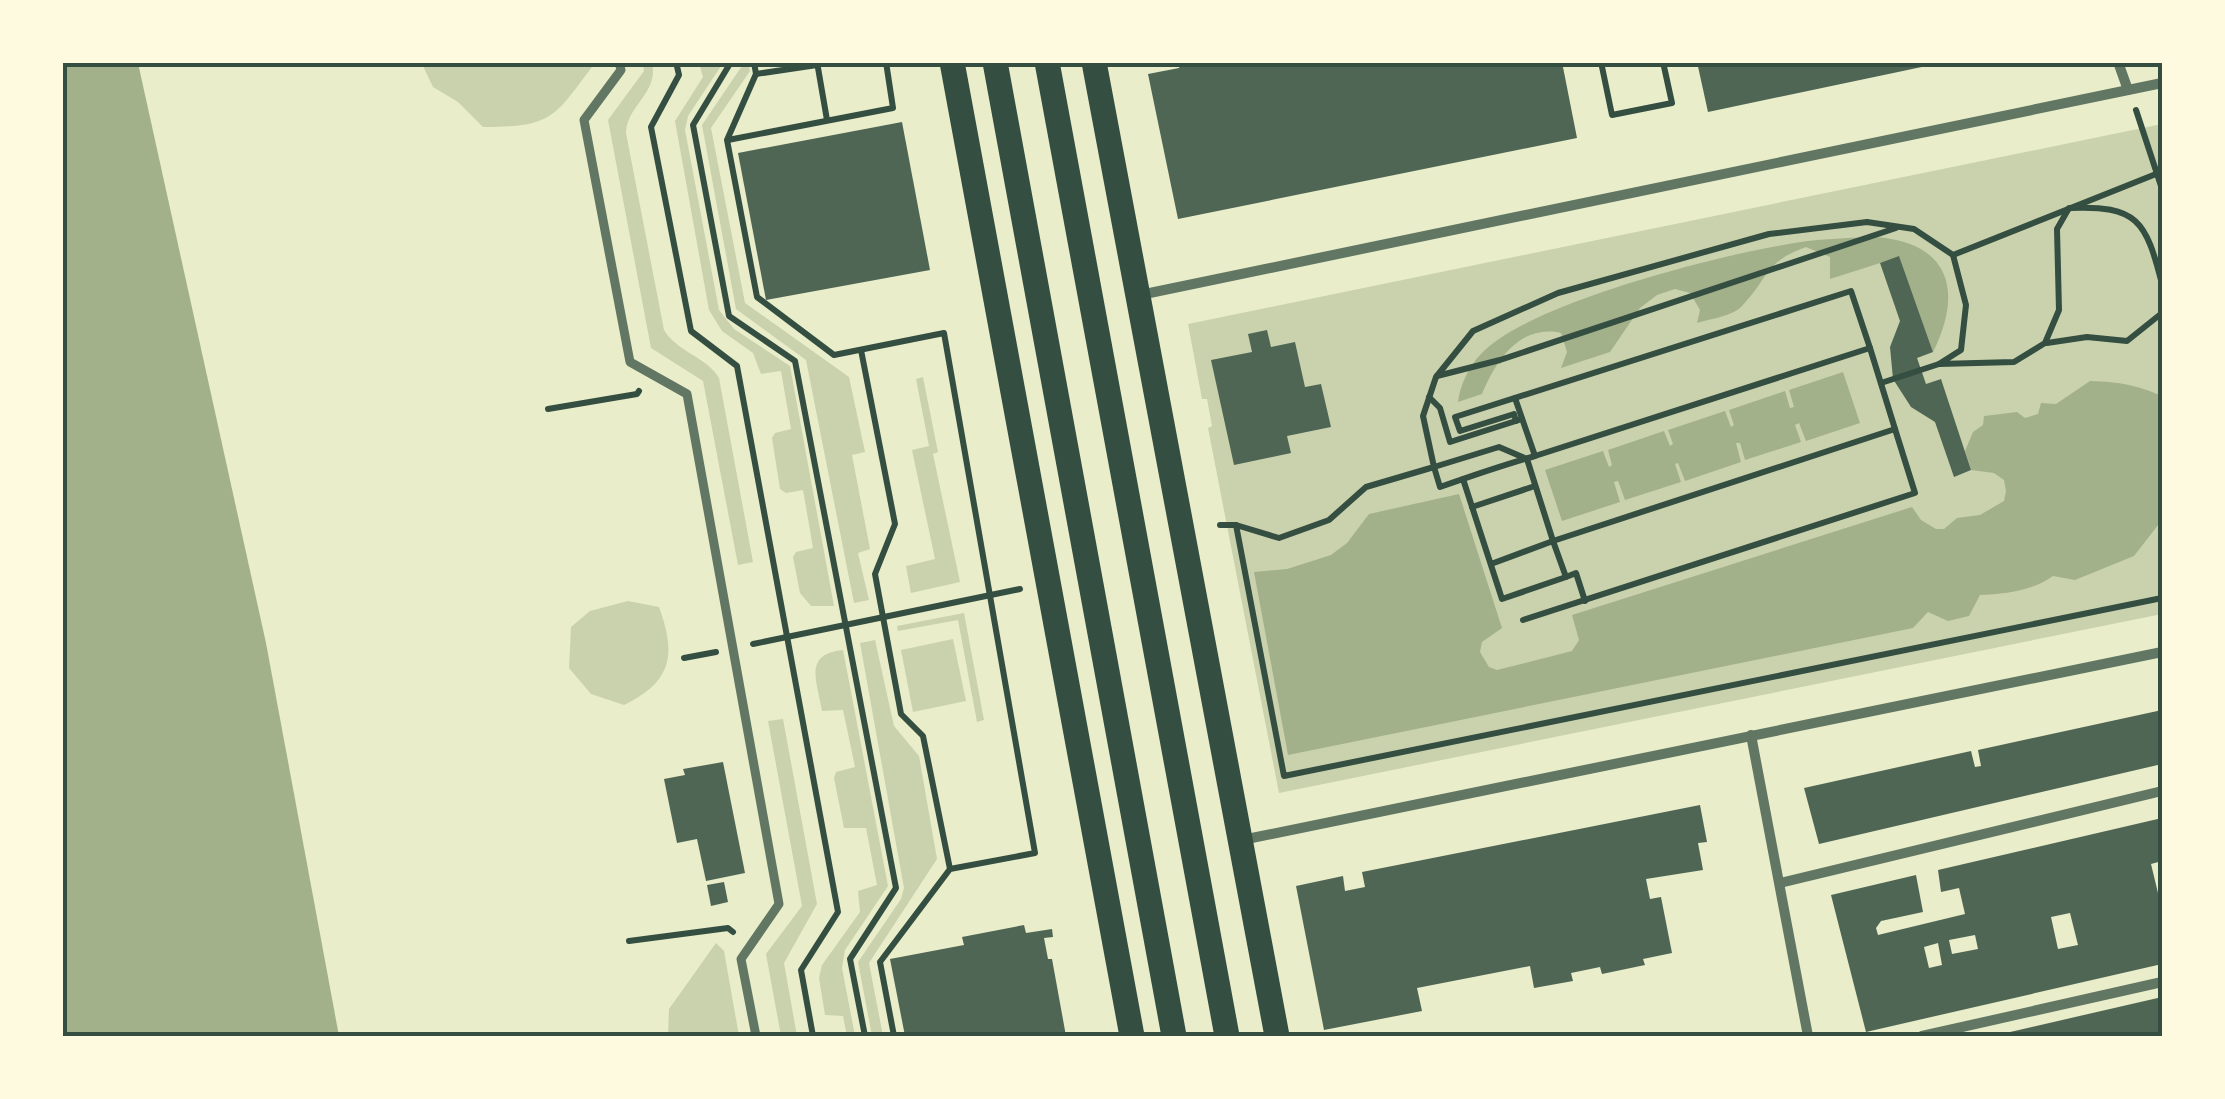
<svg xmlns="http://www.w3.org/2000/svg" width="2225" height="1099" font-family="Signika,sans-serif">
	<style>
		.green { fill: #cad2ad }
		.water { fill: #a3b18a }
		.building { fill: #4f6655; fill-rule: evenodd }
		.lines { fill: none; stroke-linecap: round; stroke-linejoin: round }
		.path { stroke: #344e41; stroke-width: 6 }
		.pedestrian { stroke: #617663; stroke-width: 9 }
		.minor { stroke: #617663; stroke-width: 10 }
		.primary { stroke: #344e41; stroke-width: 25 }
		.neatline { fill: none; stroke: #344e41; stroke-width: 4 }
	</style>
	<rect width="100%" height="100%" fill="#e9edc9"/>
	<g class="green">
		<path d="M425 63 594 62 595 63C554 117 554 127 483 127L458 102 433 87 423 66Z"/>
		<path d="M643 63H652C659 93 627 105 626 133L664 330C677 352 707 357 719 378L753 562 738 565 703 381 651 348 608 120 644 71Z"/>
		<path d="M699 63H723L688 116 685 130 719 310 734 329 790 366 834 606H811L800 593 793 557 796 552 813 548 803 490 786 493 780 489 772 438 775 433 791 429 781 371 761 374 753 353 722 331 709 310 675 121 703 77Z"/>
		<path d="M744 63H748L750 71 711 128 745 303 849 377 865 452 852 455 870 549 858 553 869 600 854 603 806 360 736 309 702 125Z"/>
		<path d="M2162 124V614L1279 793 1208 428 1212 426 1207 399H1202L1188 324Z"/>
		<path d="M923 377 938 452 933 454 960 582 911 593 906 566 935 559 912 450 929 446 916 379Z"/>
		<path d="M628 601 659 607C676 654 673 681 624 705L591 694 569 668 571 627 590 611Z"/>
		<path d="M964 613 984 720 977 722 958 620 898 631 897 626Z"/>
		<path d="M953 639 966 701 913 712 901 650Z"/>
		<path d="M875 640 894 726 919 756 937 859 869 963 883 1036H872L858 962 901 899 904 888 860 643Z"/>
		<path d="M843 650 888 886 845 950 842 968 855 1036H847L843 1016 825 1015 819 978 822 965 860 912 858 891 877 885 866 828H844L834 778 836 772 855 767 843 710 822 711C817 681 803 654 843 650Z"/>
		<path d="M783 719 817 904 784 963 797 1036H781L766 954 802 906 768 721Z"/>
		<path d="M716 943 724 951 739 1036H668L669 1009Z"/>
	</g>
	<g class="water">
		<path d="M62 63H138L266 643 339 1036H63Z"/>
		<path d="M1875 237C1949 242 1964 290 1933 352L1899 257 1830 279V257L1806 247C1764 262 1769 278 1742 306 1733 316 1710 319 1697 323L1700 310 1690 293 1675 289 1657 295 1640 308 1610 352 1561 368 1567 352 1561 333C1520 324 1496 360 1482 394L1458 402C1460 385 1469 366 1481 354 1527 304 1713 257 1783 245 1813 239 1844 238 1875 237Z"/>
		<path d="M1843 372 1860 423 1806 441 1799 423 1795 425 1801 442 1745 460 1740 443H1736L1741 462 1685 481 1678 463 1675 464 1681 482 1625 500 1618 481 1614 482 1620 502 1562 521 1545 470 1603 451 1609 467 1612 465 1608 450 1664 431 1670 446 1673 444 1668 430 1725 411 1731 427 1734 425 1729 410 1785 391 1790 408 1794 407 1789 390Z"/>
		<path d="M2090 381C2121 382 2136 385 2162 396V520L2134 556 2075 580 2053 576C2032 591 2005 594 1980 595L1969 616 1948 621 1928 612 1913 628 1288 755 1254 572 1287 569 1331 555 1347 543 1369 514 1459 494 1502 628 1482 642 1480 652 1489 667 1497 670 1572 651 1579 640 1572 615 1912 507 1921 520 1936 529H1944L1957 518 1980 515 2004 501 2006 491 2004 480 1994 473 1971 470 1965 451 1973 432 1983 425 1984 416 2017 412 2025 418 2038 414 2041 403 2056 404Z"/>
	</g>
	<g class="building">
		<path d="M1181 62H1562L1577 138 1178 219 1148 74 1179 68Z"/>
		<path d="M1697 62H1936V64L1708 112Z"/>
		<path d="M902 122 930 270 766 300 738 153Z"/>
		<path d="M1899 256 1933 352 1917 358 1926 384 1941 379 1971 470 1954 477 1935 422 1911 407 1893 379 1890 347 1900 321 1880 263Z"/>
		<path d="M1267 330 1271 347 1295 342 1305 387 1321 384 1331 427 1287 436 1291 453 1234 465 1211 360 1252 352 1248 334Z"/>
		<path d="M2162 710V764L1819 844 1804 788 1971 751 1975 767 1981 766 1978 750Z"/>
		<path d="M723 762 745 873 706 881 697 839 677 843 664 779 685 775 683 769Z"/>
		<path d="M1700 805 1707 842 1698 843 1703 870 1646 879 1650 899 1661 897 1672 953 1643 959 1645 965 1602 974 1600 967 1571 973 1573 981 1534 988 1530 966 1417 988 1422 1011 1324 1030 1296 886 1343 876 1345 891 1365 887 1362 872Z"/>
		<path d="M2162 818V861L2151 864 2158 893 2162 892V964L1866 1032 1831 895 1916 875 1923 912 1881 921 1876 928 1878 935 1965 914 1959 888 1941 892 1938 870ZM2070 913 2078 945 2058 949 2051 917ZM1975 935 1978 949 1952 954 1949 940ZM1938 943 1942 965 1929 968 1924 947Z"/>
		<path d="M724 882 728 902 711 906 707 885Z"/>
		<path d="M1024 925 1026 933 1052 929 1053 937 1044 938 1048 959H1052L1066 1036H905L890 959 964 945 962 937Z"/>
		<path d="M2162 997V1036H1997V1035Z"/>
	</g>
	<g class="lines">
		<g class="path">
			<path d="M676 62 679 75 651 127 691 331 737 366 838 912 801 970 813 1036"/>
			<path d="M731 62 693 125 729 316 795 361 896 888 850 959 865 1036"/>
			<path d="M754 62 756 74 727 140 757 297 834 355 944 333 1035 853 950 869 880 962 894 1036"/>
			<path d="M817 62 827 120"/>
			<path d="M1601 62 1612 115 1672 103 1663 62"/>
			<path d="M756 74 817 65"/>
			<path d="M2136 110 2162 189"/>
			<path d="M728 140 893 108 886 62"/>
			<path d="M2162 176 2156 174 1953 255 1914 229 1867 222 1769 234 1558 293 1473 331 1436 377 1423 416 1434 467 1366 487 1329 520 1279 538 1236 525 1284 776 2162 598"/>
			<path d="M1953 255 1966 305 1961 350 1939 364 2014 362 2045 343 2059 310 2057 229 2069 208C2138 205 2146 221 2162 284"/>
			<path d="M2047 343 2087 337 2127 341 2162 313"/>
			<path d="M861 350 895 524 875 574 901 714 923 736 950 869"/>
			<path d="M1437 376 1500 360 1896 228"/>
			<path d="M1881 383 1939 364"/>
			<path d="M1429 397 1440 408 1450 442 1522 419"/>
			<path d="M1515 398 1535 456"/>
			<path d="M548 409 637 394 639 391"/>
			<path d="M1516 421 1514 414 1460 431 1455 417 1851 291 1870 348"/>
			<path d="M1527 459 1553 541 1895 429 1870 348 1535 456C1503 465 1471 476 1440 487L1434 467 1499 447 1527 459"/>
			<path d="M1463 479 1502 599 1566 577 1553 541 1491 564"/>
			<path d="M1472 507 1535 486"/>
			<path d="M1220 525H1236"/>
			<path d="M1566 577 1576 573 1585 601"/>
			<path d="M1523 620 1915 493 1895 429"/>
			<path d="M753 644 1020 589"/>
			<path d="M684 658 716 652"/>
			<path d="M629 941 728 928 733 932"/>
		</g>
		<path class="pedestrian" d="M619 62 621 70 584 120 630 362 687 394 779 904 741 959 756 1036"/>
		<g class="minor">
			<path d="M2118 62 2128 90"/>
			<path d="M1140 295 2162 83"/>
			<path d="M1751 735 1808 1036"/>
			<path d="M1242 840 2162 652"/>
			<path d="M1780 883 2162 791"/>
			<path d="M1922 1036 2162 982"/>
		</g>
		<g class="primary">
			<path d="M952 62 1132 1036"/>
			<path d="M995 62 1174 1036"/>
			<path d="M1047 62 1227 1036"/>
			<path d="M1094 62 1277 1036"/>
		</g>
	</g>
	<rect width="2225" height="1099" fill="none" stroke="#fefae0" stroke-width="130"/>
	<rect x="65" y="65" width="2095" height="969" class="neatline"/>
</svg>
